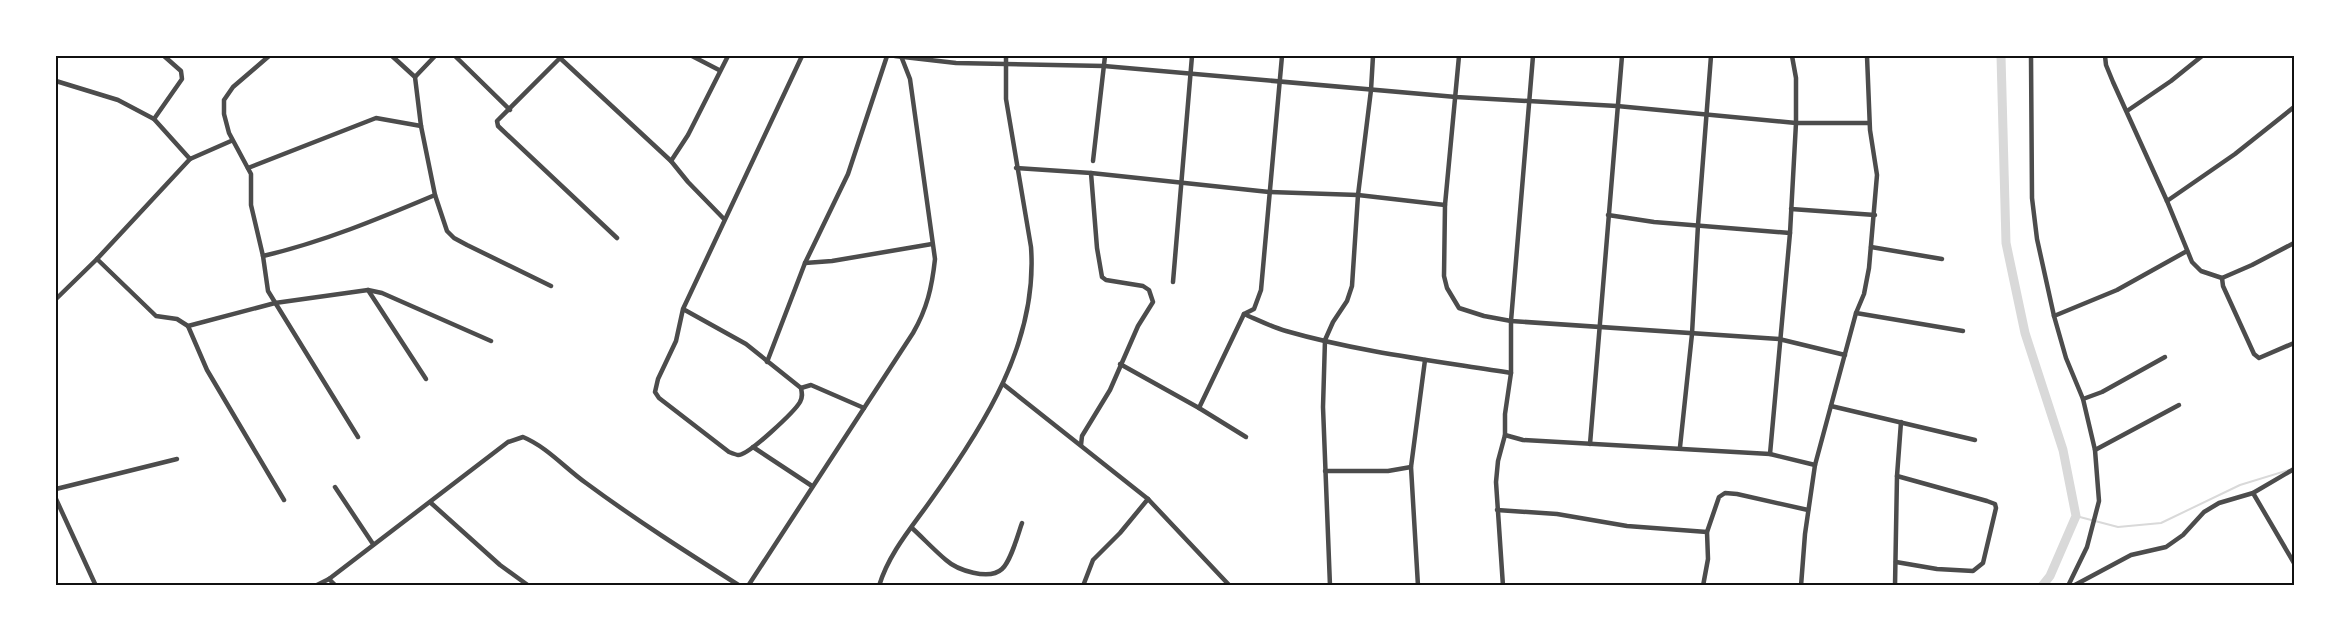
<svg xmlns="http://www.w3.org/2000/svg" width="2350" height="641" font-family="'DM Sans',sans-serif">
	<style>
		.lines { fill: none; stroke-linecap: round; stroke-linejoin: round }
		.stream { stroke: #d9d9d9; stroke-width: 2 }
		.canal { stroke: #d9d9d9; stroke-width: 9 }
		.minor { stroke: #4c4c4c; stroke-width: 4.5 }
		.neatline { fill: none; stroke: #111; stroke-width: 2 }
	</style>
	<rect width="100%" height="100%" fill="#fff"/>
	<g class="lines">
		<path class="stream" d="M2076 516 2118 527 2161 523 2240 485 2289 470"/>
		<path class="canal" d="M2001 56 2006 243 2025 333 2063 450 2076 516 2050 576 2042 586"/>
		<g class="minor">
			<path d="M269 56 233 87 224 100V114L229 133 251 174V205L263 256 268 291 358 437"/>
			<path d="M392 56 415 77 421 126 435 195 447 231 454 238 467 245 551 286"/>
			<path d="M455 56 510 110"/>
			<path d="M562 56 497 121 498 126 617 238"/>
			<path d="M692 56 719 70"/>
			<path d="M895 56 956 63 1104 66 1456 97 1617 106 1796 123H1869"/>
			<path d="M1459 56 1445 205 1444 276 1447 288 1459 308 1484 316 1511 321 1779 339 1845 355"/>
			<path d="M2031 56 2032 198 2037 239 2054 316 2066 358 2083 399 2095 450 2099 501 2087 547 2068 586"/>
			<path d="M2105 56 2106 65 2113 82 2167 201 2192 262 2201 271 2222 278 2252 265 2294 243"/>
			<path d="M560 58 671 161 688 182 724 219"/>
			<path d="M415 77 435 56"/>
			<path d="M56 81 118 100 154 119 190 159 231 141"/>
			<path d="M2127 111 2171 81 2202 56"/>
			<path d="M154 119 182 79 181 71 164 56"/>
			<path d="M671 161 688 135 728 56"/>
			<path d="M1093 161 1105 56"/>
			<path d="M248 168 376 118 421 126"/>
			<path d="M1016 168 1091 173 1269 192 1358 195 1445 205"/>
			<path d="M2167 201 2235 154 2294 107"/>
			<path d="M1791 209 1875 215"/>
			<path d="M1608 215 1654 222 1790 233"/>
			<path d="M1871 247 1942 259"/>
			<path d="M263 256C323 242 378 219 435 195"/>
			<path d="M97 259 156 316 177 319 188 326 275 303 368 290 382 293 491 341"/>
			<path d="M805 263 832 261 932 244"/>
			<path d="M2222 278 2223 286 2254 354 2259 358 2294 343"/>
			<path d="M1173 282 1192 56"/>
			<path d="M368 290 426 379"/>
			<path d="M56 299 97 259 190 159"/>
			<path d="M683 309 746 344 801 388C802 393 803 397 800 402 795 411 748 456 738 455 737 455 729 452 729 452L659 398 655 392 658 379 676 341 683 309 802 56"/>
			<path d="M1856 313 1963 331"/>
			<path d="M1244 314C1258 320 1272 327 1286 331 1359 352 1436 361 1511 373"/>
			<path d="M2054 316 2117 290 2187 251"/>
			<path d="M188 326 207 370 284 500"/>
			<path d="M767 362 805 263 848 174 887 56"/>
			<path d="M1120 364 1199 408 1246 437"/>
			<path d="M1003 384 1148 499 1230 586"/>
			<path d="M801 388 811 385 864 408"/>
			<path d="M2083 399 2102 392 2165 357"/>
			<path d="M1831 406 1975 440"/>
			<path d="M1199 408 1244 314 1254 309 1261 290 1282 56"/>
			<path d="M1505 435 1523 440 1770 454 1815 465"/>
			<path d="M1590 444 1622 56"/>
			<path d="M1081 445 1082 436 1110 390 1138 326 1153 302 1149 290 1143 286 1106 280 1102 277 1097 248 1091 173"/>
			<path d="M753 447 812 486"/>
			<path d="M1680 447 1692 334 1698 225 1711 56"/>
			<path d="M2095 450 2179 405"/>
			<path d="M1770 454 1790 233 1796 123V78L1792 56"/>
			<path d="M1325 471H1388L1411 467"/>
			<path d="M335 487 373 544"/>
			<path d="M56 489 177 459"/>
			<path d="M2253 493 2294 563"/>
			<path d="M56 499 96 586"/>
			<path d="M431 503 500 565 529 586"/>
			<path d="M1497 510 1557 514 1627 526 1707 532"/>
			<path d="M912 528C923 538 934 550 946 560 957 570 989 581 1002 569 1011 561 1018 534 1022 523"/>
			<path d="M1896 562 1937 569 1973 571 1983 563 1996 508 1995 504 1987 501 1897 476"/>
			<path d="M329 579 336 586"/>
			<path d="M315 586 329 579 508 442 523 437C547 447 565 468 586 483 636 520 688 553 740 586"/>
			<path d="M748 586 913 333C927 309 932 287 935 259L910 79 901 56"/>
			<path d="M879 586C889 553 912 527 931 500 984 426 1038 342 1031 247L1006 99V56"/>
			<path d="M1083 586 1093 560 1120 533 1148 499"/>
			<path d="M1330 586 1323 407 1325 340 1333 322 1347 301 1352 286 1358 195 1371 90 1373 56"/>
			<path d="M1418 586 1411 467 1425 360"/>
			<path d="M1503 586 1496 482 1498 461 1505 435V414L1511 373V321L1533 56"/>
			<path d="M1703 586 1708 559 1707 532 1719 497 1725 493 1737 494 1808 510"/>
			<path d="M1801 586 1805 534 1815 465 1856 313 1864 294 1869 268 1877 175 1870 130 1867 56"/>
			<path d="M1895 586 1897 476 1901 422"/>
			<path d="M2073 586 2131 555 2166 547 2183 535 2204 512 2219 503 2253 493 2294 469"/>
		</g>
	</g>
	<rect width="2350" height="641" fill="none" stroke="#ffffff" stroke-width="114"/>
	<rect x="57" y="57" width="2236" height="527" class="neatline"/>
</svg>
